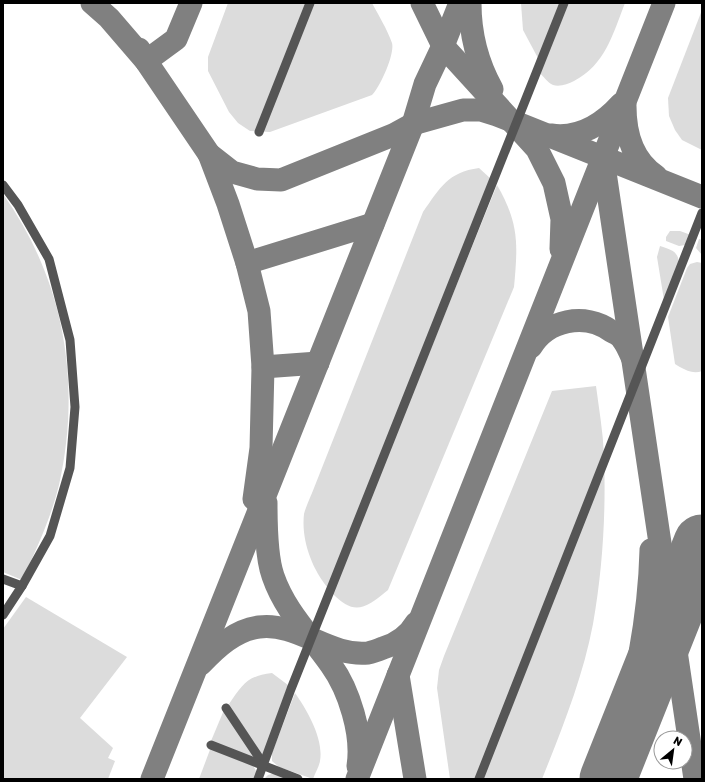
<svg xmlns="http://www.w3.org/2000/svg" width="705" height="782" font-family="Rubik,sans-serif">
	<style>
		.grass { fill: #dcdcdc }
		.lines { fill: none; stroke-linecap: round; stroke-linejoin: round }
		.taxiway { stroke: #808080; stroke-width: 23 }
		.runway { stroke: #808080; stroke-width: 57 }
		.minor { stroke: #555; stroke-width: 9 }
	</style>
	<rect width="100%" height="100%" fill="#fff"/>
	<g class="grass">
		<path d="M228 3H372C379 16 387 29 392 43 395 54 380 87 372 95L270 132 250 131 238 123 229 112 208 71V57Z"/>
		<path d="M521 3H562L539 60 523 30Z"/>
		<path d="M567 3H625C613 34 605 65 574 81 568 84 560 87 553 85 548 83 543 76 539 72Z"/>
		<path d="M702 10V150L682 140 675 130 669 116 668 98Z"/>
		<path d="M479 168 491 179 328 588C312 569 301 540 304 514 306 506 311 496 314 488L423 212C440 188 448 172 479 168Z"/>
		<path d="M497 185C519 223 518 244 514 287L388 590C365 609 354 616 332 593Z"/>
		<path d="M3 194C64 280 82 382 59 485 51 518 36 550 22 580L3 572Z"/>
		<path d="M670 231H680L691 235 685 245 679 246 666 241V237Z"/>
		<path d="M699 239 702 240V255L696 248Z"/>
		<path d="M660 246C671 250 677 250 679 262L664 300 657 257Z"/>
		<path d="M697 262 702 263V371C693 375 683 369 675 364L668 317 687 268 690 264Z"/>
		<path d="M596 386C599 409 603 432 604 455 606 511 603 568 593 624 583 677 562 729 542 779H450L437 688 439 670 444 656 552 391Z"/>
		<path d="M26 597 127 657 80 718 113 748 108 758 115 761 108 779H3V629Z"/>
		<path d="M272 673 288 685 263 755 260 753 229 704C243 684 247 676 272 673Z"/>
		<path d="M295 693C307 710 324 739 320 761 319 767 315 773 313 779L279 767 272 761V753Z"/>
		<path d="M224 710 256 759 211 741Z"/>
		<path d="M211 747 253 765 256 771 255 779H199Z"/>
		<path d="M276 773 291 779H264L268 775Z"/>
	</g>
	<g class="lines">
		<g class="taxiway">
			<path d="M92 3 109 18 146 61 209 154 228 204 247 263 259 311 263 367 261 448 254 499"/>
			<path d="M422 3 443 46 537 149 554 183 562 219 561 249"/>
			<path d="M470 3C470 34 477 62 492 89"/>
			<path d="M139 49 146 61 176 39 191 3"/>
			<path d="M625 106C625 133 632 160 656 176"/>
			<path d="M551 135C579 139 603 124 621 104"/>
			<path d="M209 154 232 172 257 179 281 180 393 135 413 124 445 115 463 110H481L497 115 702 197"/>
			<path d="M603 159 695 779"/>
			<path d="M247 263 373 224"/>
			<path d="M531 347C547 320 585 312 611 331 615 333 621 336 623 340 627 345 629 351 632 357"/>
			<path d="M263 367 318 363"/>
			<path d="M266 503C266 524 266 556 273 576 285 611 310 635 331 665 349 690 363 734 358 766"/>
			<path d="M201 664C216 648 235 630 259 627 298 622 329 657 368 653 373 652 378 650 383 648 396 644 409 635 416 623"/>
			<path d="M398 675 415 779"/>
			<path d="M152 779 413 124 425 84 443 46 460 3"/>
			<path d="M357 779 664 3"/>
			<path d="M608 779C632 704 649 629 651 550"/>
		</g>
		<path class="runway" d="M608 779 702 543"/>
		<g class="minor">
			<path d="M259 132 310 3"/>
			<path d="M3 185 18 205 49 259 70 340 75 407 70 468 50 536 22 586"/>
			<path d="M3 579 22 586 3 615"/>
			<path d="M226 708 264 765"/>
			<path d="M211 745 298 779"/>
			<path d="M258 779 291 689 564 3"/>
			<path d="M479 779 702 213"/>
		</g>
	</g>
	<rect width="705" height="782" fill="none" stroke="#000000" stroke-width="8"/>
	<g transform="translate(673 750) rotate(29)"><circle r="19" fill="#ffffff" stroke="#999999"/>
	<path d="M0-3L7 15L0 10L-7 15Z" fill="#000000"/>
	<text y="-6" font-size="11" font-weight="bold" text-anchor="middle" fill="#000000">N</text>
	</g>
</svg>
